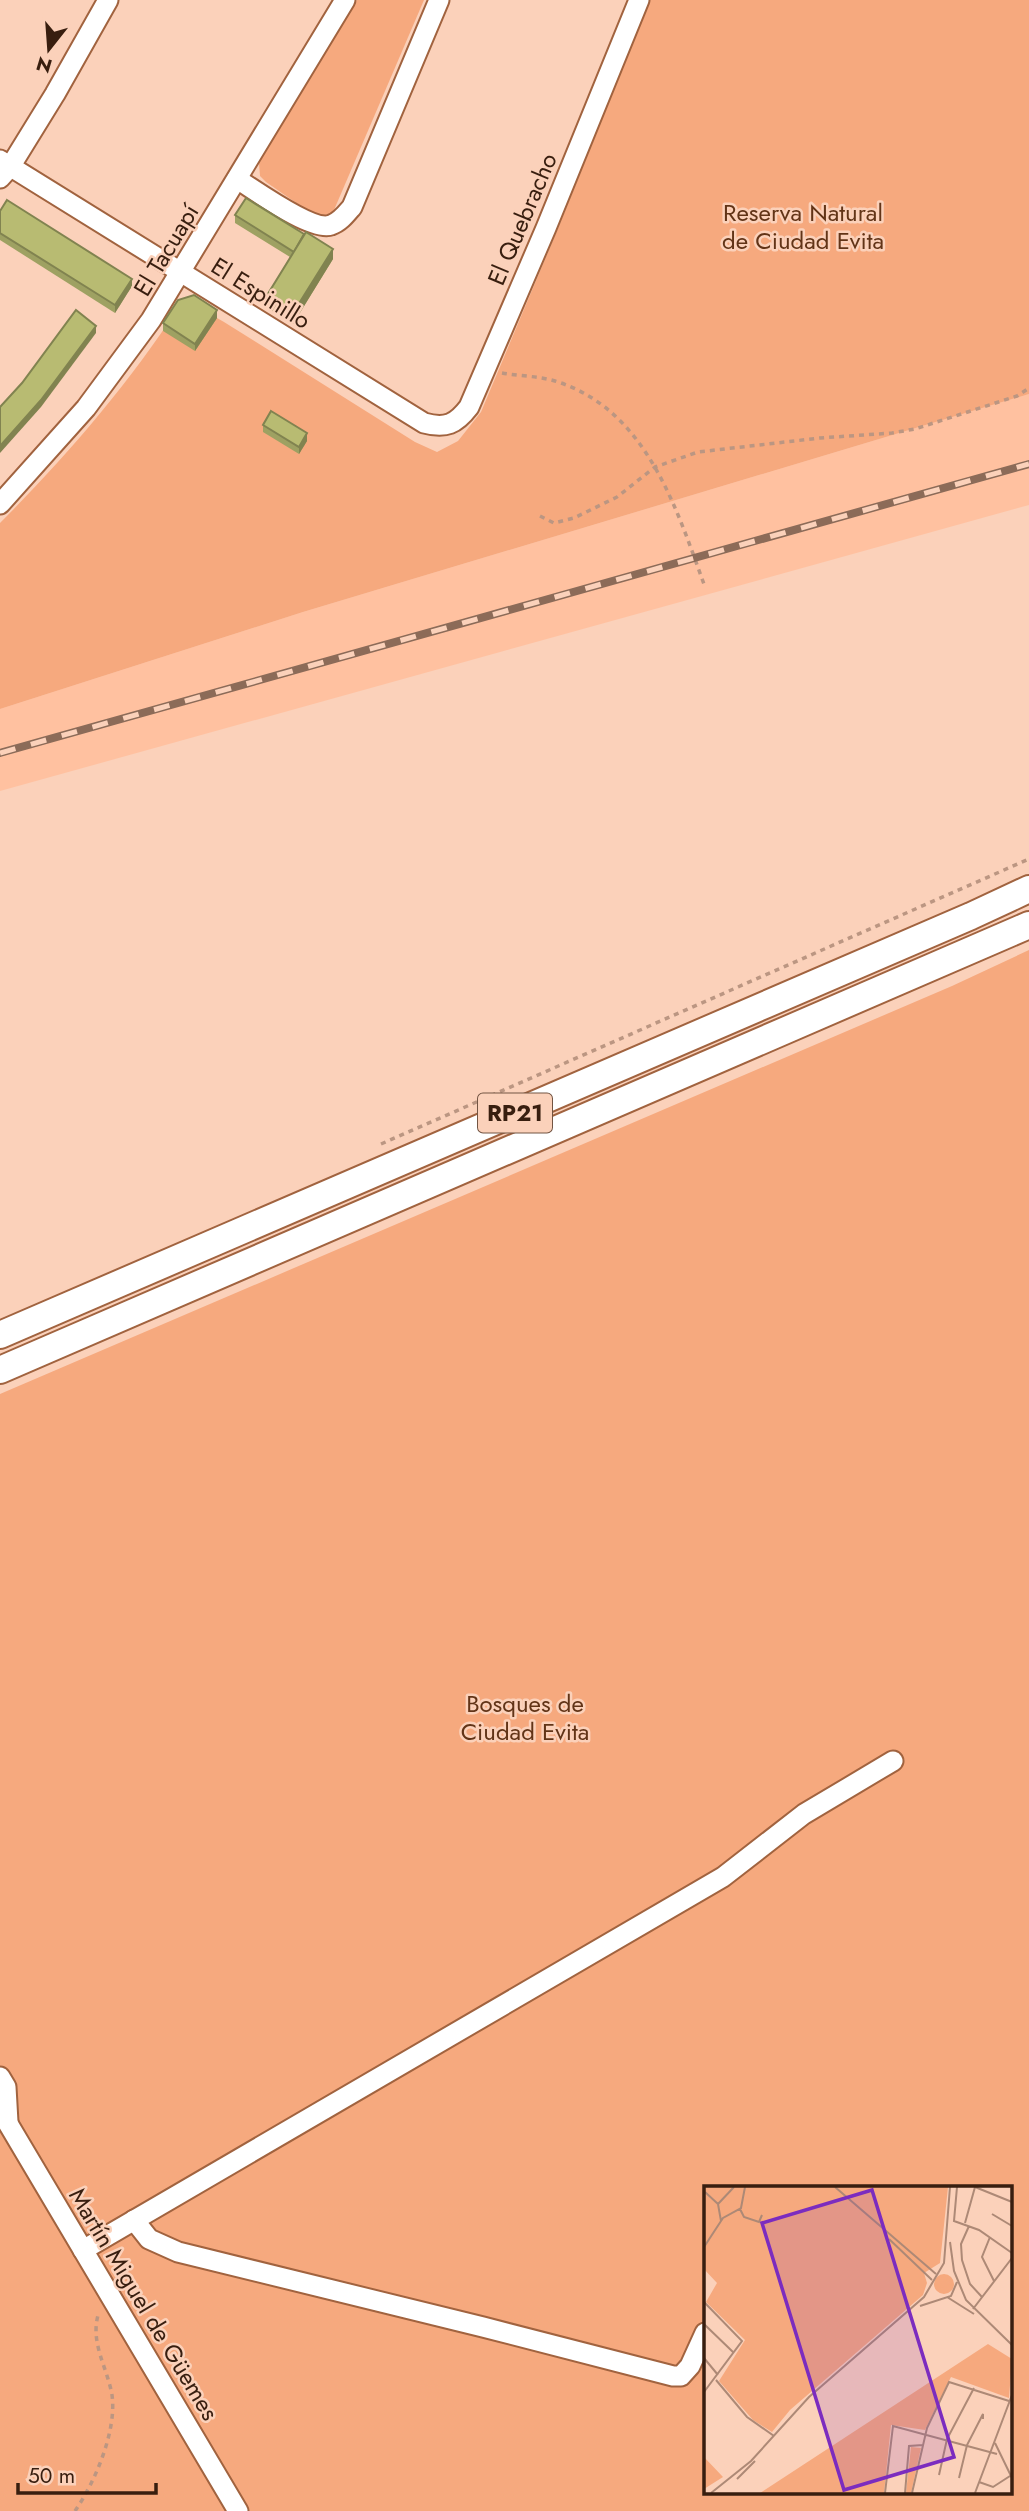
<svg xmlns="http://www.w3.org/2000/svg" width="1029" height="2511" font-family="Jost,sans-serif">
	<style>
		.built { fill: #ffc1a0 }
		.green { fill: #f6a97e; fill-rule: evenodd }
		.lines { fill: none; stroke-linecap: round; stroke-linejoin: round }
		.minor-casing { stroke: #a1633f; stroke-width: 23 }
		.major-casing { stroke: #a1633f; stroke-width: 30 }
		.path { stroke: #bb9682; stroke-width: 3.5; stroke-dasharray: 5 5; stroke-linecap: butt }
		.minor { stroke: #fff; stroke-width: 19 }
		.major { stroke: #fff; stroke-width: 26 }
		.rail-casing { stroke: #8c6b58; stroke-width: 8 }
		.rail { stroke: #fbd1ba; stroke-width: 5; stroke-dasharray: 16; stroke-linecap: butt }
		.wall { fill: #9ea162 }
		.shaded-wall { fill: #818350 }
		.building { fill: #b8bb72; stroke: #818350; stroke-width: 2 }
		.labels { text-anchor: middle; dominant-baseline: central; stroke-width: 5; stroke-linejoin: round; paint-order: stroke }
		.shield { fill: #fbd1ba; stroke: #725442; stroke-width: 2 }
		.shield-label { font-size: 23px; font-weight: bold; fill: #381e0f }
		.park-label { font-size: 24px; fill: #623417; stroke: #fbd1ba }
		.street-label { font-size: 24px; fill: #381e0f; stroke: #fbd1ba }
		.inset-road { fill: none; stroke: #ad8976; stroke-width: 2 }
		.view { fill: #7b2cbf; fill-opacity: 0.15; stroke: #7b2cbf; stroke-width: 3.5 }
		.inset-edge { fill: none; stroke: #381e0f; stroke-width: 3.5 }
	</style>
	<rect width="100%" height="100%" fill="#fbd1ba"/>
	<path class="built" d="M1029 394V505L0 791V709L303 612Z"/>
	<g class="green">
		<path d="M357 0H424L334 210 328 216 318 218 266 182 260 176 259 163Z"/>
		<path d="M650 0H1029V394L303 612 0 709V523C65 458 128 385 178 308L217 318 224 322 415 442 437 452 458 441 481 412 556 233Z"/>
		<path d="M1029 950V2511H0V1394L952 986ZM705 2187H1010V2492H705Z"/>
	</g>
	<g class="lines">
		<defs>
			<g id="minor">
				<path d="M0 160 424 423C446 429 456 424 469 407L546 228 639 0"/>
				<path d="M0 178 10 167 55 94 108 0"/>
				<path d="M237 179C255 190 312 232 331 225 340 222 346 214 352 207L439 0"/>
				<path d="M0 504 86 408 151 320 345 0"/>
				<path d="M0 2077 6 2087 8 2122"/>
				<path d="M0 2110 238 2511"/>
				<path d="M134 2220 149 2239 178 2252 483 2327 673 2376H681L690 2366 705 2333"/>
				<path d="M83 2250 723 1877 804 1814 893 1761"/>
			</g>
			<g id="major">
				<path d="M0 1335 971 916 1029 889"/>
				<path d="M0 1370 1029 925"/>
			</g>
		</defs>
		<use href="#minor" class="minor-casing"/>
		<use href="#major" class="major-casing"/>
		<g class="path">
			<path d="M502 373C519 376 538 376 555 381 646 409 676 507 705 587"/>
			<path d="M540 516 554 523 574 518 617 497 655 467 698 452 820 438 892 433 915 429 1017 396 1029 388"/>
			<path d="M381 1144 1029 859"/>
			<path d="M75 2511C95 2482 117 2431 112 2395 107 2366 89 2342 99 2312"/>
		</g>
		<use href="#minor" class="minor"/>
		<use href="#major" class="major"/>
		<defs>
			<path id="rail" d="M0 753 1029 464"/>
		</defs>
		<use href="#rail" class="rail-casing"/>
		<use href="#rail" class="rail"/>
	</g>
	<g class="wall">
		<path d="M0 211 132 286 115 313 0 240Z"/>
		<path d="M235 215 333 259 293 324 266 307V297L290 257 235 223Z"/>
		<path d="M217 318 195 351 163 331V323Z"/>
		<path d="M263 425 307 441 299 454 263 432Z"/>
	</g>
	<g class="shaded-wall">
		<path d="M333 249V259L293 324V313Z"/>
		<path d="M132 279V286L115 313V305Z"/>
		<path d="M217 310V318L195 351V344Z"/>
		<path d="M96 326V333L41 407 0 453V446Z"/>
		<path d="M307 433V441L299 454V447Z"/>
	</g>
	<g class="building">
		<path d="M246 198 304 234 294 252 235 215Z"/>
		<path d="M7 200 132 279 115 305 0 233V211Z"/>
		<path d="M306 232 333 249 293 313 266 297Z"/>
		<path d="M194 295 217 310 195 344 163 323 178 300Z"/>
		<path d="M76 310 96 326 41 400 0 446V407L22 383Z"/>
		<path d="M271 411 307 433 299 447 263 425Z"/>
	</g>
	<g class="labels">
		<rect class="shield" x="478" y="1093.5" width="74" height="39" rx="5"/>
		<g class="shield-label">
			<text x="515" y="1113">RP21</text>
		</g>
		<g class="park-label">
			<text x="803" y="212">Reserva Natural<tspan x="803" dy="28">de Ciudad Evita</tspan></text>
			<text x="525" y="1703">Bosques de<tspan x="525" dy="28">Ciudad Evita</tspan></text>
		</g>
		<g class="street-label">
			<text transform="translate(522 219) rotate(-67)">El Quebracho</text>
			<text transform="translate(166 250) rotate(-59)">El Tacuapí</text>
			<text transform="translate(261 293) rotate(32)">El Espinillo</text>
			<text transform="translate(144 2304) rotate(59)">Martín Miguel de Güemes</text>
		</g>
	</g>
	<g transform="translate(704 2186)">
		<rect width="308" height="308" fill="#fbd1ba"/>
		<path d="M0 1H244L236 77 220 87 223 97 219 109 86 224 68 246 49 234 15 195 41 154 2 116 13 97 0 83ZM230 98a10 10 0 1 1 20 0a10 10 0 1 1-20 0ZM284 158 308 173 305 212 247 191 221 244 187 239 180 307H56ZM207 261 217 262 207 307H202ZM0 271 19 291 0 303Z" fill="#f6a97e"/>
		<path class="inset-road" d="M131 1 232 88M253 1 250 35 275 44 308 67M271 1 308 16M1 6 14 18 17 35M14 18 30 1M36 23 40 31 55 36 58 29M288 28 308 40M261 37 271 1M265 40 257 58 258 74 266 98 278 111M286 51 278 71 290 95M185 53 228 94M246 56 250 85 262 114 308 159M0 61 19 32 37 22 41 1M243 111 270 128M0 116 38 155 0 206M216 120 247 110 253 96M269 123 308 72M0 138 30 167M0 172 14 189M12 194 43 231 70 250M291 257 308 292M235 289 243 253 270 202M255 292 263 259 279 228V233M33 293 51 275M275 296 289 301 306 290M7 307 47 275 105 211 220 111 240 77 246 1M181 307 189 240 293 268M201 307 205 260 219 259M208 307 223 242 245 196 305 215M271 307 308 209"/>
		<path class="view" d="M168 4 250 271 140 304 58 37Z"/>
		<rect width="308" height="308" class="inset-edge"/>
	</g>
	<g transform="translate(49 49) rotate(197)" stroke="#fbd1ba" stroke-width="5" paint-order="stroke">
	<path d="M0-5L12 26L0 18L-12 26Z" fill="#381e0f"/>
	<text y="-10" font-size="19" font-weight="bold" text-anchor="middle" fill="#381e0f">N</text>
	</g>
	<path d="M18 2483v10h138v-10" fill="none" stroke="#381e0f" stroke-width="3.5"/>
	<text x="28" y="2483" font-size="21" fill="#381e0f" stroke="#fbd1ba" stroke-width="5" paint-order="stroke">50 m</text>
</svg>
